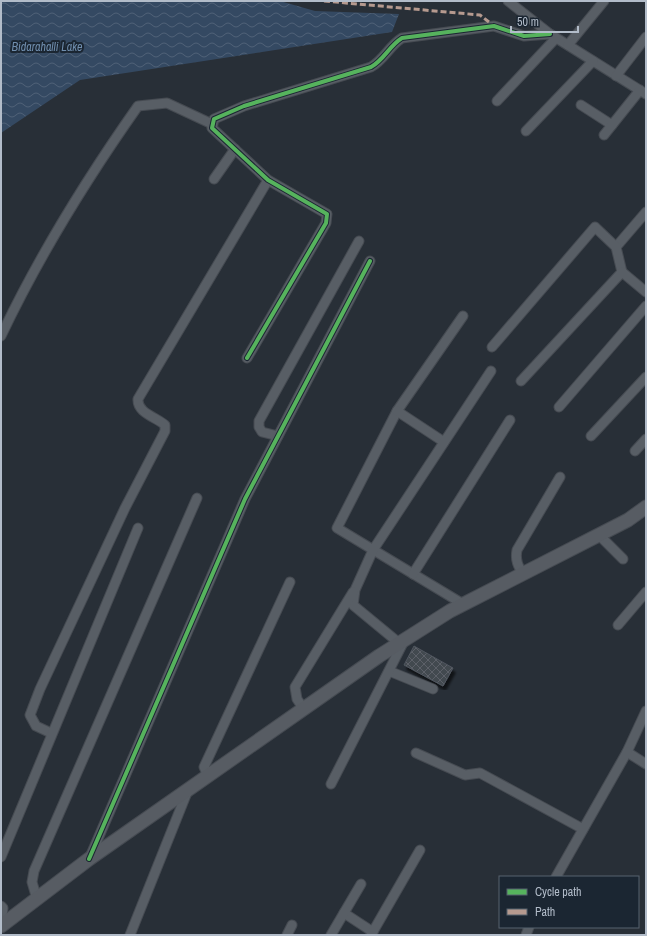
<svg xmlns="http://www.w3.org/2000/svg" width="647" height="936" font-family="'Archivo Narrow',sans-serif">
	<style>
		.water { fill: url(#water-waves) }
		.building { fill: url(#building-cross-hatch); stroke: #50565f; filter: url(#shadow) }
		.lines { fill: none; stroke-linecap: round; stroke-linejoin: round }
		.minor-casing { stroke: #464b52; stroke-width: 11 }
		.secondary-casing { stroke: #464b52; stroke-width: 15 }
		.minor { stroke: #585e65; stroke-width: 9 }
		.secondary { stroke: #575c63; stroke-width: 13 }
		.quiet { stroke: #b69a8f; stroke-width: 3; stroke-dasharray: 6 3; stroke-linecap: butt }
		.cycleway-casing { stroke: #1b2632; stroke-width: 6 }
		.cycleway { stroke: #56b35d; stroke-width: 4 }
		.labels { text-anchor: middle; dominant-baseline: central; stroke-width: 4; stroke-linejoin: round; paint-order: stroke }
		.water-label { font-size: 12px; font-style: italic; fill: #708eae; stroke: #1b2632 }
	</style>
	<defs>
		<pattern id="water-waves" width="16" height="10" patternUnits="userSpaceOnUse"><rect width="16" height="10" fill="#344962"/><path d="M0 5q4-4 8 0t8 0" fill="none" stroke="#4f6177"/></pattern>
		<pattern id="building-cross-hatch" width="8" height="8" patternUnits="userSpaceOnUse"><rect width="8" height="8" fill="#42484f"/><path d="M0 0l8 8M0 8l8-8" fill="none" stroke="#5b6067"/></pattern>
		<filter id="shadow"><feDropShadow dx="2.5" dy="4.5" stdDeviation="1" flood-color="#0009"/></filter>
	</defs>
	<rect width="100%" height="100%" fill="#282f37"/>
	<path class="water" d="M1 1H280L315 11 399 14 392 32 80 80 1 133Z"/>
	<path class="building" d="M414 646 453 668 443 686 404 665Z"/>
	<g class="lines">
		<defs>
			<g id="minor">
				<path d="M508 1 550 34 646 94"/>
				<path d="M568 45 604 1"/>
				<path d="M616 76 646 37"/>
				<path d="M497 101 556 38"/>
				<path d="M581 105 612 125"/>
				<path d="M526 131 593 61"/>
				<path d="M604 135 640 90"/>
				<path d="M214 179 235 149"/>
				<path d="M616 247 646 212"/>
				<path d="M463 316 397 411 337 528 463 604"/>
				<path d="M1 336C38 258 88 177 138 106L167 103 212 124"/>
				<path d="M492 347 595 227 616 247 622 272"/>
				<path d="M247 358 326 223 327 214 268 180 212 128 214 119 244 106 371 67C384 60 389 46 402 38L494 26 524 36 550 34"/>
				<path d="M521 381 622 272 646 292"/>
				<path d="M559 407 646 306"/>
				<path d="M397 411 444 442"/>
				<path d="M278 436 262 432 259 427V421L359 241"/>
				<path d="M591 436 646 377"/>
				<path d="M635 451 646 439"/>
				<path d="M599 535 623 559"/>
				<path d="M413 574 510 420"/>
				<path d="M523 574C518 566 515 560 517 550L560 477"/>
				<path d="M618 625 646 592"/>
				<path d="M399 643 353 605 355 590 373 550 491 371"/>
				<path d="M389 671 433 689"/>
				<path d="M303 708 297 699 295 687 353 592"/>
				<path d="M646 711 627 752 646 764"/>
				<path d="M51 733 36 726 30 715 40 689 125 508 165 431V425C156 417 137 413 138 399L268 180"/>
				<path d="M416 753 465 775 480 773 583 829"/>
				<path d="M208 776 204 767 290 582"/>
				<path d="M331 784 404 641"/>
				<path d="M1 857 138 528"/>
				<path d="M90 857 245 499 370 261"/>
				<path d="M556 877 627 752"/>
				<path d="M37 899 32 882 34 871 197 498"/>
				<path d="M1 906 3 908 2 916 6 923"/>
				<path d="M344 913 373 932"/>
				<path d="M130 935 188 790"/>
				<path d="M287 935 292 925"/>
				<path d="M331 935 361 884"/>
				<path d="M371 935 420 850"/>
				<path d="M526 935 529 927"/>
			</g>
			<path id="secondary" d="M1 926 89 859 379 656 450 611 628 520 646 507"/>
		</defs>
		<use href="#minor" class="minor-casing"/>
		<use href="#secondary" class="secondary-casing"/>
		<use href="#minor" class="minor"/>
		<use href="#secondary" class="secondary"/>
		<path class="quiet" d="M324 1 480 15 494 26"/>
		<defs>
			<g id="cycleway">
				<path d="M247 358 326 223 327 214 268 180 212 128 214 119 244 106 371 67C384 60 389 46 402 38L494 26 524 36 550 34"/>
				<path d="M89 859 245 499 370 261"/>
			</g>
		</defs>
		<use href="#cycleway" class="cycleway-casing"/>
		<use href="#cycleway" class="cycleway"/>
	</g>
	<g class="labels">
		<g class="water-label">
			<text x="47" y="47">Bidarahalli Lake</text>
		</g>
	</g>
	<rect width="647" height="936" fill="none" stroke="#b2bcc9" stroke-width="4"/>
	<rect x="499" y="876" width="140" height="52" fill="#1b2632" stroke="#57626e"/>
	<rect x="507" y="889" width="20" height="6" fill="#56b35d" stroke="#57626e"/>
	<text x="535" y="896" font-size="12" fill="#b2bcc9">Cycle path</text>
	<rect x="507" y="909" width="20" height="6" fill="#b69a8f" stroke="#57626e"/>
	<text x="535" y="916" font-size="12" fill="#b2bcc9">Path</text>
	<path d="M511 26v6h67v-6" fill="none" stroke="#b2bcc9" stroke-width="2"/>
	<text x="517" y="26" font-size="12" fill="#b2bcc9" stroke="#1b2632" stroke-width="3" paint-order="stroke">50 m</text>
</svg>
